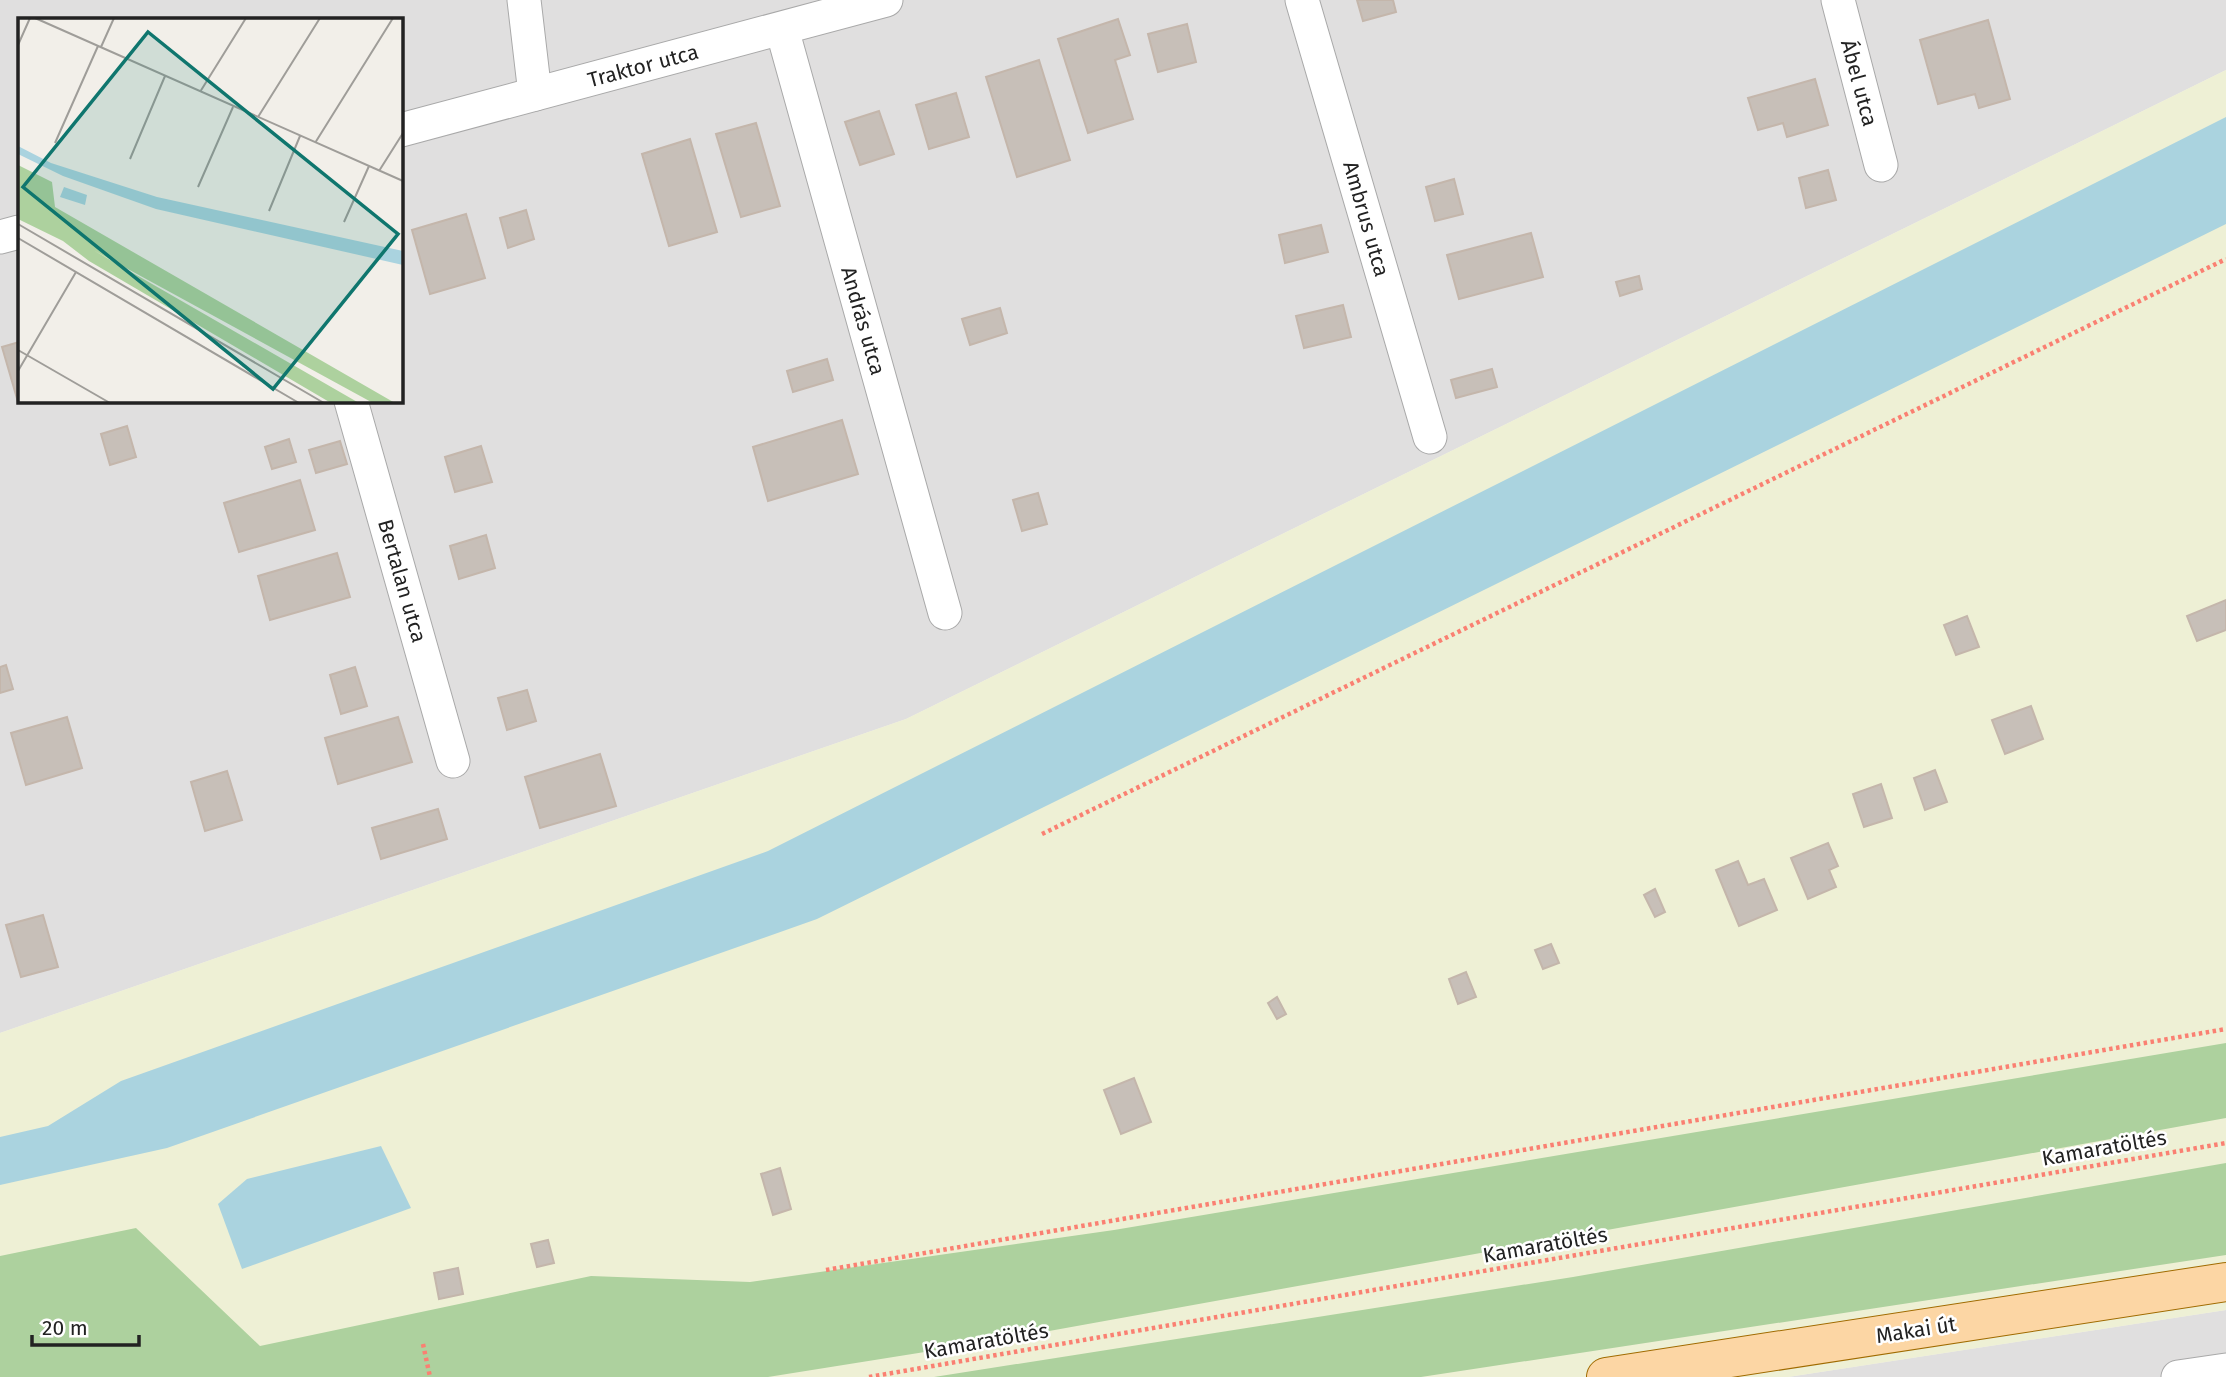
<svg xmlns="http://www.w3.org/2000/svg" width="2226" height="1377" font-family="'Fira Sans',sans-serif">
	<style>
		.residential { fill: #e0dfdf; fill-rule: evenodd }
		.farmland { fill: #eef0d5 }
		.forest { fill: #add19e }
		.water { fill: #aad3df }
		.building { fill: #c7bfb8; stroke: #c4b6ab; stroke-width: 2 }
		.lines { fill: none; stroke-linecap: round; stroke-linejoin: round }
		.street-casing { stroke: #a9a9a9; stroke-width: 35 }
		.primary-casing { stroke: #a06b00; stroke-width: 40 }
		.path { stroke: #fa8072; stroke-width: 4.5; stroke-dasharray: 3.5 3.5; stroke-linecap: butt }
		.street { stroke: #fff; stroke-width: 33 }
		.primary { stroke: #fcd6a4; stroke-width: 38 }
		.labels { text-anchor: middle; dominant-baseline: central; stroke-width: 5; stroke-linejoin: round; paint-order: stroke }
		.street-label { font-size: 21px; fill: #222; stroke: #fff }
		.inset-road { fill: none; stroke: #9f9d99; stroke-width: 2 }
		.view { fill: #0f766e; fill-opacity: 0.15; stroke: #0f766e; stroke-width: 3.5 }
		.inset-edge { fill: none; stroke: #222; stroke-width: 3.5 }
	</style>
	<rect width="100%" height="100%" fill="#f2efe9"/>
	<g class="residential">
		<path d="M0 0H2226V70L906 719 0 1033ZM19 19H401V401H19Z"/>
		<path d="M2226 1310V1377H1788Z"/>
	</g>
	<path class="farmland" d="M2226 70V1310L1788 1377H0V1033L906 719Z"/>
	<g class="forest">
		<path d="M2226 1043V1118L1000 1340 768 1377H0V1256L136 1228 260 1346 591 1276 750 1282 1114 1230Z"/>
		<path d="M2226 1163V1255L1421 1377H934L1573 1277Z"/>
	</g>
	<g class="water">
		<path d="M2226 117V224L817 919 167 1148 0 1185V1137L48 1126 121 1081 768 851Z"/>
		<path d="M381 1146 411 1208 242 1269 218 1204 247 1179Z"/>
	</g>
	<g class="building">
		<path d="M1357 0H1393L1396 12 1363 21Z"/>
		<path d="M1118 19 1130 55 1115 60 1133 119 1088 133 1058 39Z"/>
		<path d="M1988 20 2010 99 1979 108 1975 94 1938 104 1920 40Z"/>
		<path d="M1187 24 1196 62 1158 72 1148 34Z"/>
		<path d="M1039 60 1070 160 1017 177 986 77Z"/>
		<path d="M1815 79 1828 125 1787 137 1783 123 1758 130 1748 98Z"/>
		<path d="M956 93 969 137 929 149 916 105Z"/>
		<path d="M879 111 894 154 860 165 845 122Z"/>
		<path d="M756 123 780 206 741 217 716 134Z"/>
		<path d="M690 139 717 232 669 246 642 154Z"/>
		<path d="M1828 170 1836 200 1806 208 1799 178Z"/>
		<path d="M1454 179 1463 214 1435 221 1426 187Z"/>
		<path d="M526 210 534 239 508 248 500 218Z"/>
		<path d="M466 214 485 278 430 294 412 230Z"/>
		<path d="M1321 225 1328 252 1285 263 1279 235Z"/>
		<path d="M1531 233 1543 277 1459 299 1447 255Z"/>
		<path d="M1639 276 1642 289 1620 296 1616 282Z"/>
		<path d="M1343 305 1351 337 1304 348 1296 316Z"/>
		<path d="M1000 308 1007 333 970 345 962 319Z"/>
		<path d="M19 342 21 401 18 402 2 347Z"/>
		<path d="M827 359 833 380 793 392 787 371Z"/>
		<path d="M1492 369 1497 387 1456 398 1451 380Z"/>
		<path d="M842 420 858 474 768 501 753 447Z"/>
		<path d="M127 426 136 457 110 465 101 434Z"/>
		<path d="M289 439 296 462 272 469 265 447Z"/>
		<path d="M340 441 347 464 316 473 309 450Z"/>
		<path d="M481 446 492 482 455 492 445 457Z"/>
		<path d="M300 480 315 530 239 552 224 503Z"/>
		<path d="M1038 493 1047 524 1022 531 1013 500Z"/>
		<path d="M486 535 495 568 459 579 450 546Z"/>
		<path d="M337 553 350 597 270 620 258 576Z"/>
		<path d="M2226 600V630L2197 641 2187 616Z"/>
		<path d="M1967 616 1979 647 1956 655 1944 625Z"/>
		<path d="M6 665 13 689 0 693V667Z"/>
		<path d="M355 667 367 706 341 714 330 675Z"/>
		<path d="M527 690 536 721 507 730 498 698Z"/>
		<path d="M2031 706 2043 739 2005 754 1992 720Z"/>
		<path d="M67 717 82 768 26 785 11 733Z"/>
		<path d="M398 717 412 762 338 784 325 738Z"/>
		<path d="M600 754 616 806 540 828 525 777Z"/>
		<path d="M1935 770 1947 802 1925 810 1914 778Z"/>
		<path d="M227 771 242 820 205 831 191 782Z"/>
		<path d="M1881 784 1892 818 1864 827 1853 794Z"/>
		<path d="M438 809 447 839 381 859 372 828Z"/>
		<path d="M1828 843 1838 866 1829 870 1836 887 1808 899 1791 858Z"/>
		<path d="M1738 861 1748 885 1764 879 1777 910 1739 926 1716 870Z"/>
		<path d="M1655 889 1665 912 1655 917 1644 895Z"/>
		<path d="M43 915 58 967 21 977 6 925Z"/>
		<path d="M1551 944 1559 963 1543 969 1535 950Z"/>
		<path d="M1466 972 1476 997 1458 1004 1449 979Z"/>
		<path d="M1277 997 1286 1014 1277 1019 1268 1003Z"/>
		<path d="M1134 1078 1151 1122 1121 1134 1104 1090Z"/>
		<path d="M780 1168 791 1209 773 1215 761 1174Z"/>
		<path d="M548 1240 554 1263 537 1267 531 1244Z"/>
		<path d="M458 1268 463 1294 439 1299 434 1273Z"/>
	</g>
	<g class="lines">
		<defs>
			<g id="street">
				<path d="M524 0 535 94"/>
				<path d="M1302 0 1430 437"/>
				<path d="M1838 0 1881 165"/>
				<path d="M782 29 945 613"/>
				<path d="M401 130 886 0"/>
				<path d="M0 237 19 232"/>
				<path d="M351 401 453 761"/>
				<path d="M2178 1377 2226 1370"/>
			</g>
			<path id="primary" d="M1606 1377 2226 1282"/>
		</defs>
		<use href="#street" class="street-casing"/>
		<use href="#primary" class="primary-casing"/>
		<g class="path">
			<path d="M1042 834 2226 259"/>
			<path d="M826 1270 2226 1029"/>
			<path d="M423 1344 430 1377"/>
			<path d="M869 1377 2226 1143"/>
		</g>
		<use href="#street" class="street"/>
		<use href="#primary" class="primary"/>
	</g>
	<g class="labels">
		<g class="street-label">
			<text transform="translate(643 66) rotate(-15)">Traktor utca</text>
			<text transform="translate(1859 83) rotate(75)">Ábel utca</text>
			<text transform="translate(1366 219) rotate(74)">Ambrus utca</text>
			<text transform="translate(863 321) rotate(74)">András utca</text>
			<text transform="translate(402 581) rotate(74)">Bertalan utca</text>
			<text transform="translate(2104 1148) rotate(-10)">Kamaratöltés</text>
			<text transform="translate(1545 1245) rotate(-10)">Kamaratöltés</text>
			<text transform="translate(1916 1330) rotate(-9)">Makai út</text>
			<text transform="translate(986 1341) rotate(-10)">Kamaratöltés</text>
		</g>
	</g>
	<g transform="translate(18 18)">
		<rect width="385" height="385" fill="#f2efe9"/>
		<path d="M0 147 34 164 37 189 377 385H355L75 232 341 385H313L71 243 45 223 0 201Z" fill="#add19e"/>
		<path d="M0 128 33 145 139 179 385 233V247L138 191 45 158 0 136ZM46 169 69 177 67 187 42 179Z" fill="#aad3df"/>
		<path class="inset-road" d="M17 0 385 163M0 27 12 0M83 29 96 0M182 74 228 0M240 99 302 0M37 125 80 28M297 125 375 0M112 141 147 58M361 153 385 115M180 169 215 89M251 193 282 118M326 204 351 148M0 206 306 385M0 220 281 385M0 332 92 385M0 353 58 254"/>
		<path class="view" d="M130 14 380 216 255 371 5 169Z"/>
		<rect width="385" height="385" class="inset-edge"/>
	</g>
	<path d="M32 1335v10h107v-10" fill="none" stroke="#222222" stroke-width="3.5"/>
	<text x="42" y="1335" font-size="21" fill="#222222" stroke="#ffffff" stroke-width="5" paint-order="stroke">20 m</text>
</svg>
